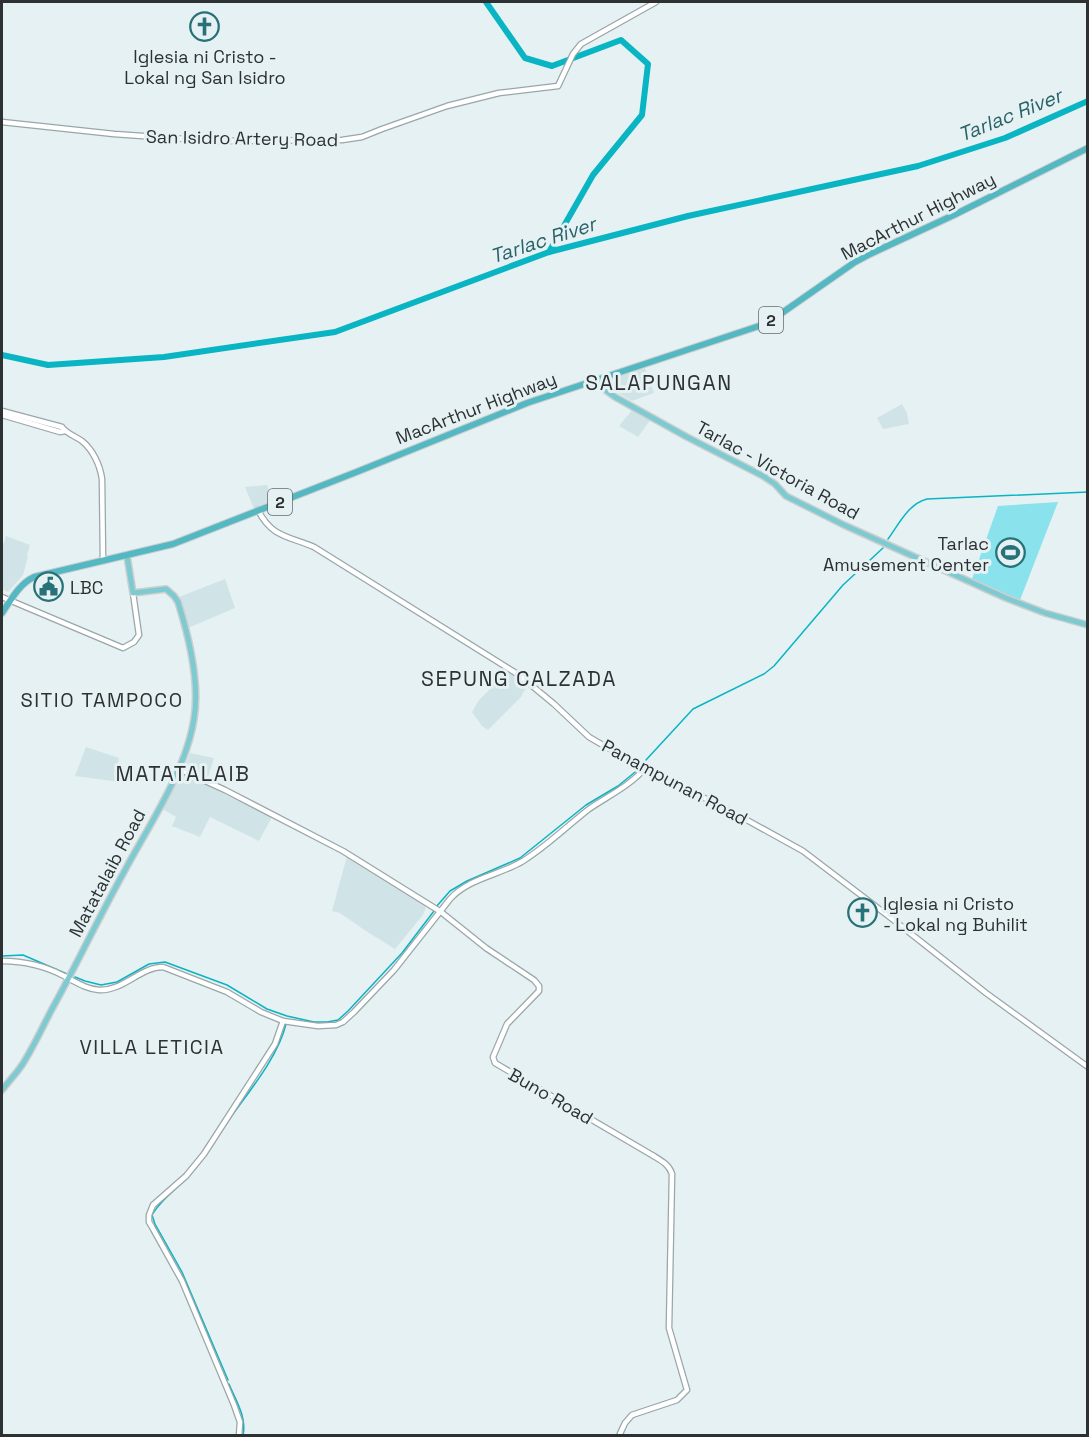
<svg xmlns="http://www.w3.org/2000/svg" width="1089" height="1437" font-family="'Space Grotesk',sans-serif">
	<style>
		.built { fill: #d0e4e7 }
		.green { fill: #89e2ec }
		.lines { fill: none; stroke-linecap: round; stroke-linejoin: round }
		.stream { stroke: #09b4c3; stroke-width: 1.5 }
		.river { stroke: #09b4c3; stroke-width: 6 }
		.tertiary-casing { stroke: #9aa6a7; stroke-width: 7 }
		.secondary-casing { stroke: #9aa6a7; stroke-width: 7 }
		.primary-casing { stroke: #cdcece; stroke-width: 8 }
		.trunk-casing { stroke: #cdcece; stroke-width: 8 }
		.tertiary { stroke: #fff; stroke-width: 4.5 }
		.secondary { stroke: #fff; stroke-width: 4.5 }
		.primary { stroke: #7ecad1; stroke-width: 5 }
		.trunk { stroke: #53b8c2; stroke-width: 6 }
		.labels { text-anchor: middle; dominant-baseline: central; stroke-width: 6; stroke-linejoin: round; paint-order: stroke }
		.shield { fill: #e5f1f3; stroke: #646b6c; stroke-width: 1.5 }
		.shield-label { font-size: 16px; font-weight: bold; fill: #2d3132 }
		.poi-label { font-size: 18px; fill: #2d3132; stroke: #e5f1f3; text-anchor: start }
		.street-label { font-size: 18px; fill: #2d3132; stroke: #e5f1f3 }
		.water-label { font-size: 20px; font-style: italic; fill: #296268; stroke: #e5f1f3 }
		.neighbourhood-label { font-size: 20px; letter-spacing: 1.5px; fill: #2d3132; stroke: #e5f1f3 }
		.quarter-label { font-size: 21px; letter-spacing: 1.5px; fill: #2d3132; stroke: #e5f1f3 }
	</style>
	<rect width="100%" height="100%" fill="#e5f1f3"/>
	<g class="built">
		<path d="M645 368 654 393 632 401 606 386 604 381Z"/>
		<path d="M902 404 907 413 909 424 883 429 877 418Z"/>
		<path d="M633 409 651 419 638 437 619 426Z"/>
		<path d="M267 485 272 501 254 509 245 487Z"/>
		<path d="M6 536 30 545 27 555 28 556 23 575 8 592 2 589V548Z"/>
		<path d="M225 579 235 608 188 628 179 597Z"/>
		<path d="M508 671 527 686 521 697 488 730 482 726 472 712 479 700Z"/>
		<path d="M86 747 119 758 116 771 121 773 120 782 75 776Z"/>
		<path d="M190 753 214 758 207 781 183 771Z"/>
		<path d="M181 773 272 817 259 841 210 817 200 837 172 826 176 817 161 808Z"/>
		<path d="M347 856 426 905 425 910 422 916 395 949 366 931 340 913 332 911Z"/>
	</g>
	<path class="green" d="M1058 502 1020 600 972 579 998 506Z"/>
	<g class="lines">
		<g class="stream">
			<path d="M888 539C899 524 908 504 927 499L1088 492"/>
			<path d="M436 907 450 891 467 881 520 858 586 805 618 786 640 768 646 760 693 709 764 674 774 666 843 585 883 548"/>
			<path d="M2 956 23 955 67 974"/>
			<path d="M75 977 85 981 101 985 117 982 149 964 165 962 227 985 267 1009 287 1016 314 1022H327L338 1020 348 1011 402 953 434 911"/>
			<path d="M226 1124C246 1095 278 1058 286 1024"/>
			<path d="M200 1162C187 1183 164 1194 152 1215L155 1224 182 1272 228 1380"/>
			<path d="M229 1384C236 1401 247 1417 243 1436"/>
		</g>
		<g class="river">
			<path d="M486 2 525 58 552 66 621 40 648 64 642 115 593 175 549 252"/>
			<path d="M2 355 48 365 164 357 335 332 549 252 688 216 918 166 1005 138 1088 101"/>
		</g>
		<defs>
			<g id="tertiary">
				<path d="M2 122 114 134 214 141 342 140 362 137 382 129 447 106 499 93 558 86 573 54 581 44 656 2"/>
				<path d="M258 510C272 538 289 536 314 547L519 675 554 704 589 737 601 744 645 768 736 814 803 851 891 918 986 993 1088 1067"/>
				<path d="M179 769 225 790 343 851 441 912 486 948 534 980 539 986V991L507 1024 493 1057 495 1063 652 1155C660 1160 669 1164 672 1174L669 1328 687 1390 677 1400 632 1415 625 1423 619 1436"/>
				<path d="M2 961C23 961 45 966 64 976 76 982 86 989 99 990 124 991 140 967 163 967L227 992 261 1012 283 1021 318 1026 336 1025 343 1022 354 1012 394 970 450 899C469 878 500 875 523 861 547 846 567 826 589 809 608 796 630 786 645 768"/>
				<path d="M239 1436 240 1422 234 1405 182 1281 152 1227 149 1222V1215L153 1205 186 1176 204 1154 275 1044 283 1021"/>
			</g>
			<g id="secondary">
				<path d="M2 411 62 427C67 434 75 436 82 441 93 450 100 465 102 479L103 561"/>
				<path d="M2 415 60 432 65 431"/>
				<path d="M2 597 123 648 134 642 139 635 133 593"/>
			</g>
			<g id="primary">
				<path d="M593 381 615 397 687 437 763 476 775 484 786 496 844 525 1006 598 1045 613 1088 625"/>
				<path d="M2 1090C8 1082 16 1074 22 1065 33 1048 42 1028 52 1009 77 964 99 917 124 872 149 825 186 771 194 719 200 683 189 637 178 602L174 596 166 589 133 593 127 556"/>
			</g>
			<path id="trunk" d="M2 613C11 600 19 584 34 577L173 544 359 471 527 403 759 326 779 315 855 262 868 255 956 214 1088 148"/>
		</defs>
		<use href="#tertiary" class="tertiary-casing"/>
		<use href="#secondary" class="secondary-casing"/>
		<use href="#primary" class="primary-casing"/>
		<use href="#trunk" class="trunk-casing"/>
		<use href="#tertiary" class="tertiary"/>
		<use href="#secondary" class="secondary"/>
		<use href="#primary" class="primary"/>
		<use href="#trunk" class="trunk"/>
	</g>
	<defs>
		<symbol id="church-ring" viewBox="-11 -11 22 22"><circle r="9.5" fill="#e5f1f3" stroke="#277178" stroke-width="1.5"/><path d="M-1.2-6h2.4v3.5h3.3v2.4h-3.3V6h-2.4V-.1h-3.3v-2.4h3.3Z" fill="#277178"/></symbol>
		<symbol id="stadium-ring" viewBox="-11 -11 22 22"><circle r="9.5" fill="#e5f1f3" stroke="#277178" stroke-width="1.5"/><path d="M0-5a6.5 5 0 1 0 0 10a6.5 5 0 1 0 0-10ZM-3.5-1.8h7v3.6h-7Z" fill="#277178"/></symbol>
		<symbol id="civic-ring" viewBox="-11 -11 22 22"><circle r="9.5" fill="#e5f1f3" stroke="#277178" stroke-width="1.5"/><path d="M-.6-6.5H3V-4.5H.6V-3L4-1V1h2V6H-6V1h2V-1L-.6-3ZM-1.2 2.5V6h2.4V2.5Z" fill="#277178"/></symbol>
	</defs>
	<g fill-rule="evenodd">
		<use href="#church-ring" x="188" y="10" width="33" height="33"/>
		<use href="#stadium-ring" x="994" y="536" width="33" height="33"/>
		<use href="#civic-ring" x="32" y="570" width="33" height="33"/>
		<use href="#church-ring" x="846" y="896" width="33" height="33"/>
	</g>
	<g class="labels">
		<g class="shield">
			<rect x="759" y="307" width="24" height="26" rx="4.5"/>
			<rect x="268" y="489" width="24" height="26" rx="4.5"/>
		</g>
		<g class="shield-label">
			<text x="771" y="320">2</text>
			<text x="280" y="502">2</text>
		</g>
		<g class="poi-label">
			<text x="205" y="56" text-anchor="middle">Iglesia ni Cristo -<tspan x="205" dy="21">Lokal ng San Isidro</tspan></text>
			<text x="989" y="543" text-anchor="end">Tarlac<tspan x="989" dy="21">Amusement Center</tspan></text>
			<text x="70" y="587">LBC</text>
			<text x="883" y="903">Iglesia ni Cristo<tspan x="883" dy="21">- Lokal ng Buhilit</tspan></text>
		</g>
		<g class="street-label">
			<text transform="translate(242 138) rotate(1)">San Isidro Artery Road</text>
			<text transform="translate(918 216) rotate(-27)">MacArthur Highway</text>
			<text transform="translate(476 408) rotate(-21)">MacArthur Highway</text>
			<text transform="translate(778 470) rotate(29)">Tarlac - Victoria Road</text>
			<text transform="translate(675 782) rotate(28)">Panampunan Road</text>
			<text transform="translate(107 873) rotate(-62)">Matatalaib Road</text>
			<text transform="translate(551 1096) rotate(30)">Buno Road</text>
		</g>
		<g class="water-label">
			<text transform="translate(1010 115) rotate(-22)">Tarlac River</text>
			<text transform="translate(543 240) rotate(-18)">Tarlac River</text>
		</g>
		<g class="neighbourhood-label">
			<text x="102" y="700">SITIO TAMPOCO</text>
			<text x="152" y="1047">VILLA LETICIA</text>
		</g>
		<g class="quarter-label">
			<text x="659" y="382">SALAPUNGAN</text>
			<text x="519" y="678">SEPUNG CALZADA</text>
			<text x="183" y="773">MATATALAIB</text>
		</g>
	</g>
	<rect width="1089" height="1437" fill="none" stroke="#2d3132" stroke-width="6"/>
</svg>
